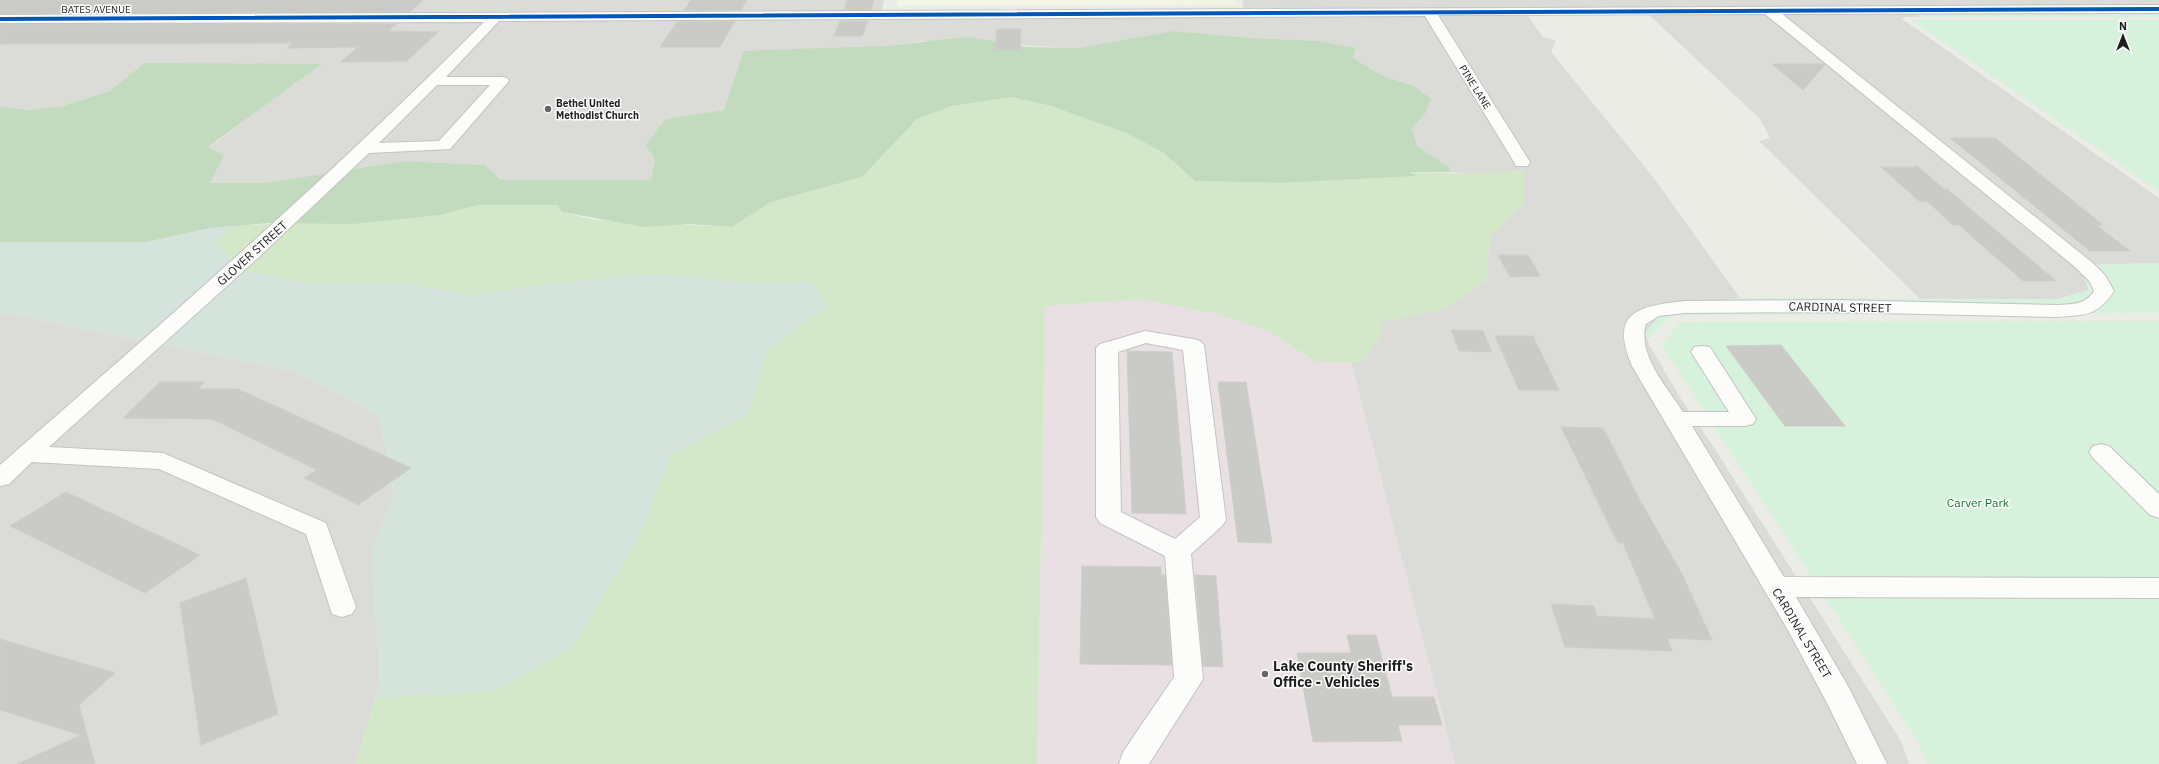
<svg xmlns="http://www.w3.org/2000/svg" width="2159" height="764" font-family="'IBM Plex Sans',sans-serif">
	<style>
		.residential { fill: #dbdbd8 }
		.industrial { fill: #e9e0e3 }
		.education { fill: #f2f5e3 }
		.grass { fill: #d2e8c8 }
		.forest { fill: #c2dabe }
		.wetland { fill: #d5e3dd }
		.park { fill: #d6f1dc }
		.building { fill: #cacac6; stroke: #cfcec8 }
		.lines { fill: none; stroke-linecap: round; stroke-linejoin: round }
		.minor-casing { stroke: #c3c3c1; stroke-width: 2 }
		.minor { fill: #fcfcfb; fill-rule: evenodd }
		.cycleway-casing { stroke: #fff; stroke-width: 5.5 }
		.cycleway { stroke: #0057b8; stroke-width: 4 }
		.poi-dot { fill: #666664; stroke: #fff; stroke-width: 1.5 }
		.labels { text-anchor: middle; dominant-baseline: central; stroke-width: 3; stroke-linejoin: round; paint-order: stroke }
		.far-street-label { font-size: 10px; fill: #1e1e1e; stroke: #fff }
		.far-poi-label { font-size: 10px; font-weight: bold; fill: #1e1e1e; stroke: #fff; text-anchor: start }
		.street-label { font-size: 12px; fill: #1e1e1e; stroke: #fff }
		.park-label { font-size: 12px; fill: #137531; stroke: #fff }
		.near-poi-label { font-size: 14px; font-weight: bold; fill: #1e1e1e; stroke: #fff; text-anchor: start }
	</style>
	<rect width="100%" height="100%" fill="#ecece7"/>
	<g class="residential">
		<path d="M0 0H884L882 10 1011 11 0 15Z"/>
		<path d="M1242 0H2159V5L1208 9 1242 8 1244 6Z"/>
		<path d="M1915 13 1921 17H1904L1902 19 2159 198V263L2079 265 2089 290 2057 299H1920L1759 141 1770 138 1760 119 1648 14H1602Z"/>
		<path d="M1527 15 1543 37 1556 40 1551 52 1650 173 1740 298 1666 308 1645 333 1649 344 1681 399 1711 443 1901 741 1909 764H1455L1351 362H1362L1381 335V322L1442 310 1486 280 1490 237 1523 203V171L1473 174 1451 172 1449 167 1417 146 1412 128 1425 114 1414 86 1383 76 1353 58 1356 48 1319 41 1252 38 1173 31 1079 48 923 41 884 46 724 110 665 119 645 147 655 159 652 180H501L485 165 404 161 265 183H210L224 156 208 148 240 124 144 63 110 91 63 106 28 110 0 106V23Z"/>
		<path d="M0 312 295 372 379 416 394 495 372 551 380 685 355 764H0Z"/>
	</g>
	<path class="industrial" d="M1140 299 1217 314 1270 332 1316 362H1351L1455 764H1037L1045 306Z"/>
	<path class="education" d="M898 0H1235L1237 5 896 6Z"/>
	<path class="grass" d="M1011 97C1063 108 1117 124 1163 152 1174 160 1185 172 1195 181L1282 183 1415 176 1407 172 1473 174 1524 171 1523 203 1490 237 1486 280 1442 310 1381 322V335L1362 362H1316L1270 332 1217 314 1140 299 1045 306 1037 764H355L376 698 493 691 637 541 671 455 747 415 768 350 820 309H827L812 282 749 283 660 274 557 283 470 295 411 284H311L242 270 214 243 233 226 440 215 478 205H558L562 212 595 220 732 227 771 202 862 177 917 119 952 106Z"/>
	<path class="forest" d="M1173 31 1252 38 1319 41 1356 48 1353 58 1383 76 1414 86 1431 99 1425 114 1412 128 1417 146 1449 167 1451 172H1409L1416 176 1282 183 1195 181 1164 153 1127 133 1051 106 1011 97 952 106 917 119 862 177 771 202 732 227 689 224 644 227 562 212 558 205H478L440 215 352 224 270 223 211 228 147 242H0V104V106L28 110 63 106 110 91 144 63 321 64 208 147 224 156 210 183H265L404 161 485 165 501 180H651L655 159 645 146 665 119 724 110 744 51 884 46 968 37 1026 47 1079 48Z"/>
	<path class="wetland" d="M233 226 214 243 242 270 311 284H411L470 295 557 283 660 274 749 283 812 282 828 309H820L768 350 747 415 671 455 637 541 572 648 493 691 376 698 380 685 372 551 394 495 379 416 295 372 0 312V242H147L211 228Z"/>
	<g class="park">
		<path d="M2159 12V17H1921L1915 13Z"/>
		<path d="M1911 20H2159V191Z"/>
		<path d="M2159 263V313L1676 315 1669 317 1649 339 1645 333 1666 308 1740 298 2057 299 2089 290 2079 265Z"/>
		<path d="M2159 321V764H1927L1919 743 1661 344 1681 322Z"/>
	</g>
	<g class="building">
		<path d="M0 0H423L410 12 0 14Z"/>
		<path d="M691 0H747L741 10H684Z"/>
		<path d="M848 0H874L871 9 844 10Z"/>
		<path d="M735 21 720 47H660L677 22Z"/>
		<path d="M840 21H868L862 36H834Z"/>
		<path d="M0 24H397L388 31 438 32 407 61 340 62 358 47 287 48 293 43 0 44Z"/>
		<path d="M997 29H1021L1020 50H995Z"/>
		<path d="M1772 64H1824L1825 65 1803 90Z"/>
		<path d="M1950 138H1995L2103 225H2096L2130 251H2090Z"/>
		<path d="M1916 165 1945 190 1946 188 2056 281H2023L1959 225H1953L1928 202 1919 201 1881 167H1914Z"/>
		<path d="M1498 255H1528L1540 276 1510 277Z"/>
		<path d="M1451 330 1483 331 1492 352 1459 351Z"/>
		<path d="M1495 336H1533L1559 390H1519Z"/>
		<path d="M1781 345 1845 426H1785L1726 346Z"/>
		<path d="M1127 351 1172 352 1186 514 1132 513Z"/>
		<path d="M160 382H204L198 389H238L411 468 358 505 304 478 317 470 212 419 123 418Z"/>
		<path d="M1218 382H1246L1272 543 1238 542Z"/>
		<path d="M1561 427 1603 428 1641 502 1682 574 1712 640 1667 638 1672 651 1565 647 1551 604 1594 606 1597 616 1655 619 1623 543H1618Z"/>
		<path d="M66 492 200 555 145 593 10 526Z"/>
		<path d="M1082 566 1161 567V575H1165L1172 665 1080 664Z"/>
		<path d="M1195 575 1216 576 1223 667 1203 666Z"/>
		<path d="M246 578 278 714 201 745 180 603Z"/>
		<path d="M1347 635H1376L1392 697H1434L1442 725H1398L1402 741 1313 742 1297 653H1351Z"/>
		<path d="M0 639 115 673 79 705 95 764H17L81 735 0 710Z"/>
	</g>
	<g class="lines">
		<defs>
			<g id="minor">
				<path d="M2159 5V13L1782 14 2094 264 2105 275 2114 291C2098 316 2085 315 2057 317L1835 312 1685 313 1659 316 1646 324C1637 355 1667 387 1683 412H1729L1691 352 1694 347 1702 346 1710 347 1756 419 1753 424 1745 426H1692L1784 577 2159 578V598L1796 597 1848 686 1887 764H1857L1827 703 1789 632 1632 366C1609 312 1638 306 1685 301L1835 300 2057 305C2072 304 2085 305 2094 291L2090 282 2074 266 1765 14 1438 15 1530 162 1528 166H1516L1514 162 1425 16 499 21 446 77H502L507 78 509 81 450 149 369 153 259 257 49 447 163 453 326 523 356 607 352 614 342 617 332 614 306 534 159 469 32 462 9 484 0 486V465C165 321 330 177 484 22L0 23V15ZM437 85H490L439 141 379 143Z"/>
				<path d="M1145 331 1193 339 1200 341 1204 345 1226 520 1222 526 1191 554 1203 679 1149 764H1119L1123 752 1174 677 1165 556 1100 523 1096 517V348L1100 344ZM1146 343 1183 350 1200 517 1175 539 1121 512 1118 352Z"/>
				<path d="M2101 444 2109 446 2159 494V518L2150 515 2093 458 2089 452 2093 446Z"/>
			</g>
		</defs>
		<use href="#minor" class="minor-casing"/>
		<use href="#minor" class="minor"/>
		<defs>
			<path id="cycleway" d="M0 19 2159 9"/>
		</defs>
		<use href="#cycleway" class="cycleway-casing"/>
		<use href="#cycleway" class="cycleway"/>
	</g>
	<g class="poi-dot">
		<circle cx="548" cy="109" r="4"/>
		<circle cx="1265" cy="674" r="4"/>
	</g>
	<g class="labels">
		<g class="far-street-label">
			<text x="96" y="9">BATES AVENUE</text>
			<text transform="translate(1475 87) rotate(58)">PINE LANE</text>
		</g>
		<g class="far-poi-label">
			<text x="556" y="103">Bethel United<tspan x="556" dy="12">Methodist Church</tspan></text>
		</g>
		<g class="street-label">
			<text transform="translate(252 253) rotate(-42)">GLOVER STREET</text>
			<text transform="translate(1840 307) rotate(1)">CARDINAL STREET</text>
			<text transform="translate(1802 633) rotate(59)">CARDINAL STREET</text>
		</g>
		<g class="park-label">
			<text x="1978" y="502">Carver Park</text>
		</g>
		<g class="near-poi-label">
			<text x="1273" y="666">Lake County Sheriff's<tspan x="1273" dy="16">Office - Vehicles</tspan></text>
		</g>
	</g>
	<g transform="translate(2123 36)" stroke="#ffffff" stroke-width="3" paint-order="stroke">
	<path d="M0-3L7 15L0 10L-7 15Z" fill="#1e1e1e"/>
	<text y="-6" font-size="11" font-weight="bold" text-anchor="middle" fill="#1e1e1e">N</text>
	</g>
</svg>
